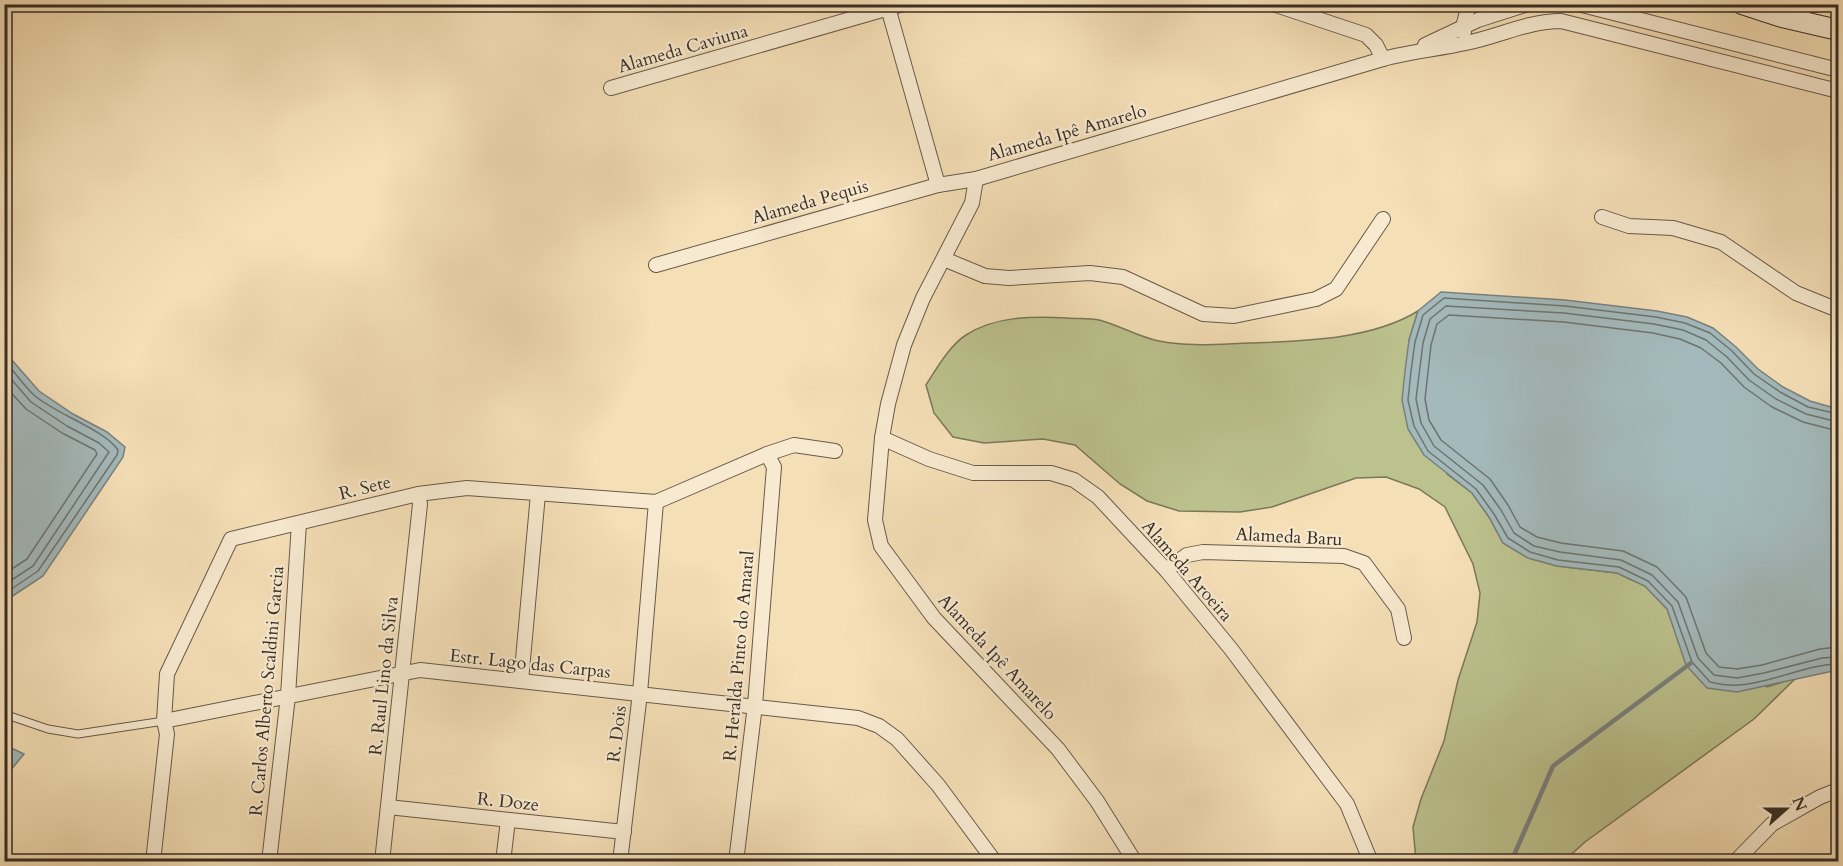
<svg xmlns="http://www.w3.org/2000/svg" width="1843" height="866" font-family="Cardo,serif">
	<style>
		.green { fill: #bcc28e; stroke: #7a785a; stroke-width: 1.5 }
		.water { fill: #a3b9bb; stroke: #79817f; stroke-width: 1.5 }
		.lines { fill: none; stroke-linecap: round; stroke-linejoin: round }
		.shore { stroke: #6e7470; stroke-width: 1.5 }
		.stream { stroke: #79817f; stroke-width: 4.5 }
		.lane-casing { stroke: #685a4a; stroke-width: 9 }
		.street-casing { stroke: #685a4a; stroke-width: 16 }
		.secondary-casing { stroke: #392e25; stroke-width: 22 }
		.lane { stroke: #f8ead0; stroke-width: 7 }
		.street { stroke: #f8ead0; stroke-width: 14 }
		.secondary { stroke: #f8ead0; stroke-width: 20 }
		.labels { text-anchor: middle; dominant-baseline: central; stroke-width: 4.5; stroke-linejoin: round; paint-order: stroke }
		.street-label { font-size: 18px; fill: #392e25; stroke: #f8ead0 }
	</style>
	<rect width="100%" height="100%" fill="#f5dfb7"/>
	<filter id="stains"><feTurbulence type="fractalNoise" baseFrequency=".00333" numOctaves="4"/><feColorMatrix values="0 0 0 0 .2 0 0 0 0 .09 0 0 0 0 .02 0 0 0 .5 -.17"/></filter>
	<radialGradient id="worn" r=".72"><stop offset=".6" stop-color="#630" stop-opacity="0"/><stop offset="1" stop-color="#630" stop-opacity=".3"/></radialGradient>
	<path class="green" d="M1418 311 1409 340 1447 474 1472 493 1489 517 1503 543 1529 558 1557 566 1617 573 1645 586 1667 609 1767 687 1796 678 1754 719 1585 842 1564 861H1416L1413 827 1421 799 1444 741 1458 680 1477 622 1480 593 1473 564 1445 507 1419 489 1386 477 1356 478 1272 507 1240 512 1179 511 1147 501 1120 484 1075 445 1043 439 984 443 953 437 934 413 926 385C937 368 949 346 966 335 995 316 1033 316 1067 318 1077 319 1089 318 1099 320 1119 325 1138 337 1159 341 1189 347 1219 344 1250 343 1303 341 1371 340 1418 311Z"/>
	<g class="water">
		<path d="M1441 292 1565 300 1657 311 1687 317 1713 328 1736 347 1758 369 1783 387 1810 401 1838 409V670L1737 692 1707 688 1686 665 1667 609 1645 586 1617 573 1557 566 1528 558 1503 543 1489 517 1472 493 1424 455 1408 429 1402 400 1405 371 1409 340 1418 311Z"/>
		<path d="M4 351 39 391 73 414 107 432 125 447 123 457 43 576 5 601Z"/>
		<path d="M5 745 24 754 5 777Z"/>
	</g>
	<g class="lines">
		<g class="shore">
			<path d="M4 360C14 371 24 386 35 396 58 415 103 429 118 450L117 455 38 571 4 594"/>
			<path d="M4 371 31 402 67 426 99 443 109 452 33 566 4 585"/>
			<path d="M4 385 26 409 62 433 95 450 97 454 27 559 4 574"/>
			<path d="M1838 414 1808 407 1780 392 1754 374 1732 351 1710 333 1685 323 1656 317 1565 306 1444 298 1423 315 1415 342 1411 371 1408 400 1414 426 1428 451 1476 489 1494 514 1508 538 1530 552 1558 560 1619 567 1648 581 1672 606 1692 662 1710 682C1719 684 1729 686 1738 685 1772 683 1804 665 1838 664"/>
			<path d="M1838 422 1806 414 1776 399 1749 380 1727 357 1706 340 1683 330 1654 324 1564 313 1446 306 1430 319 1423 343 1416 399 1421 423 1434 446 1483 485 1501 510 1514 533 1534 546 1560 552 1621 560 1652 575 1678 602 1698 658 1714 675 1737 678 1764 673 1822 658 1838 657"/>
			<path d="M1838 431 1803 422 1772 407 1744 387 1721 363 1701 348 1680 339 1653 333 1564 322 1449 315 1437 324 1431 345 1425 399 1429 420 1441 440 1490 479 1508 505 1520 527 1537 537 1561 543 1623 551 1657 567 1686 597 1706 653 1719 667 1737 669 1762 665 1820 649 1838 647"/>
		</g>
		<path class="stream" d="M1511 862 1553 766 1691 663"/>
		<defs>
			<path id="lane" d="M4 714 48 729 78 734 164 721"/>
			<g id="street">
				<path d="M887 4 938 185"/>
				<path d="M1273 4 1366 35 1376 45 1383 59"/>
				<path d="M1578 4 1838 70"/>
				<path d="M1782 17 1803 6 1822 4"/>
				<path d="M1464 32 1463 27 1469 4"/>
				<path d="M1425 45 1478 20 1528 4"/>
				<path d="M611 88 903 4"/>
				<path d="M976 179 972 203 923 298 904 345 888 404 882 438 875 520 881 546 934 618 1058 749 1097 801 1135 862"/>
				<path d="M1602 217 1629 226 1673 228 1721 242 1796 293 1838 310"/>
				<path d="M944 259 985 276 1009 278 1090 273 1123 277 1203 314 1234 316 1316 299 1336 289 1383 219"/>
				<path d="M656 265 938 185 976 179 1383 59C1410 52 1438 49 1466 43 1497 37 1528 21 1561 21L1838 91"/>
				<path d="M882 438 929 459 973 473H1051L1074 480 1098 497 1166 570 1231 649 1347 804 1371 862"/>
				<path d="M1166 570 1187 555 1203 552 1344 556 1364 563 1398 609 1404 638"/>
				<path d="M521 681 538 494"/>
				<path d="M164 721 420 670 858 718 879 726 897 739 938 785 995 862"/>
				<path d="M388 807 624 832"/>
				<path d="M153 862 167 734 164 721 167 674 231 539 418 494 467 488 656 502 767 454 794 445 835 451"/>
				<path d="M269 862 288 696 299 523"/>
				<path d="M382 862 420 504 418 494"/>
				<path d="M503 862 508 820"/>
				<path d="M620 862 640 693 656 502"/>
				<path d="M736 862 755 705 774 467 767 454"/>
				<path d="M1735 862 1772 824 1820 797 1838 790"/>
			</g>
			<path id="secondary" d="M1742 4 1782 17 1838 30"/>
		</defs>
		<use href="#lane" class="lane-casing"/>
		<use href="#street" class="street-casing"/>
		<use href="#secondary" class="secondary-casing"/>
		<use href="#lane" class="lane"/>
		<use href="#street" class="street"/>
		<use href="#secondary" class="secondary"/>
	</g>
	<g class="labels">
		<g class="street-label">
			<text transform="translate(683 49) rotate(-16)">Alameda Caviuna</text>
			<text transform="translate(1067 133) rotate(-16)">Alameda Ipê Amarelo</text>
			<text transform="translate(810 202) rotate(-16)">Alameda Pequis</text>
			<text transform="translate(365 488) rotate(-14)">R. Sete</text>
			<text transform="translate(1289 537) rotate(3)">Alameda Baru</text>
			<text transform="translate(1187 571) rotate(49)">Alameda Aroeira</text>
			<text transform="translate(739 656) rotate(-85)">R. Heralda Pinto do Amaral</text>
			<text transform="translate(997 657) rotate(47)">Alameda Ipê Amarelo</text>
			<text transform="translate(530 664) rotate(6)">Estr. Lago das Carpas</text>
			<text transform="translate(384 676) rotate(-84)">R. Raul Lino da Silva</text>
			<text transform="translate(267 691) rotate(-85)">R. Carlos Alberto Scaldini Garcia</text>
			<text transform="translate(617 734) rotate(-83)">R. Dois</text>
			<text transform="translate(508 802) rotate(6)">R. Doze</text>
		</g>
	</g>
	<rect width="1843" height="866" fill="none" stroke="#f5dfb7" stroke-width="24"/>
	<rect x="6" y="6" width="1831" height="854" fill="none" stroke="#392e25" stroke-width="3"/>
	<rect x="12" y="12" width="1819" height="842" fill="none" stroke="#392e25" stroke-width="1.5"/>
	<g transform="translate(1786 809) rotate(69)" stroke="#f8ead0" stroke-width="4.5" paint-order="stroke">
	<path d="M0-4.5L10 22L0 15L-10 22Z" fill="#392e25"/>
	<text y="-9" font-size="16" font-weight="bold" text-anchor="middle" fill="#392e25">N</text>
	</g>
	<rect width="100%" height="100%" filter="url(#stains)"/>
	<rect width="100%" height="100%" fill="url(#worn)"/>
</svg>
